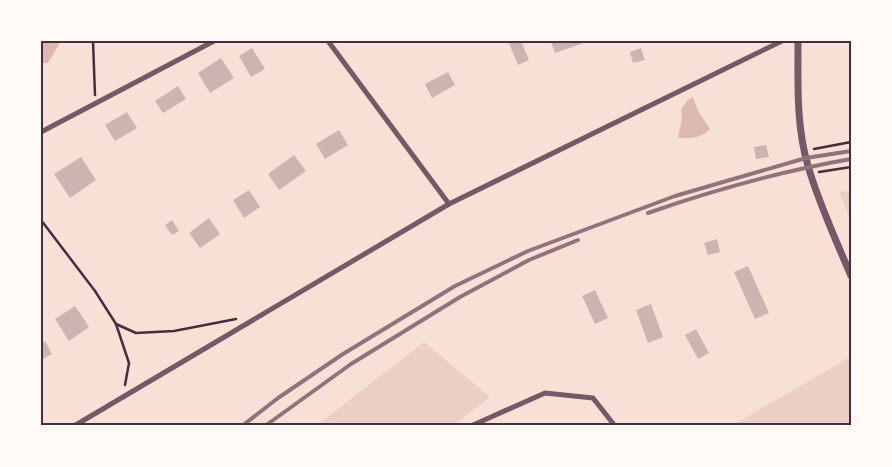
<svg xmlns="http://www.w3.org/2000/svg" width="892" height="467" font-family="Raleway,sans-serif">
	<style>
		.green { fill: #ebcfc5 }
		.water { fill: #dcb8b0 }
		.building { fill: #ccb4b1 }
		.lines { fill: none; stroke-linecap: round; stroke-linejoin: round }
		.path { stroke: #4a2c40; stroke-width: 2.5 }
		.minor { stroke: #755966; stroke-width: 5 }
		.tertiary { stroke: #755966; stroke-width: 7 }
		.rail { stroke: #8f747c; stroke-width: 4 }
		.neatline { fill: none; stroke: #4a2c40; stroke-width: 2 }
	</style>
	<rect width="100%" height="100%" fill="#f7e1d7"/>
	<g class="green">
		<path d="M851 191V222L839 192Z"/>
		<path d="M424 342 490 397 452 426H316Z"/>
		<path d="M850 357 851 426H731Z"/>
	</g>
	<g class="water">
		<path d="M41 41H61L48 63H41Z"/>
		<path d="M693 97 698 111 710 129C700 139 691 138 678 138L682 118 681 109 688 100Z"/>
	</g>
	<g class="building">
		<path d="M508 41H521L529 60 518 65Z"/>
		<path d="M551 41H580L581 44 555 53Z"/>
		<path d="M252 48 265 69 251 77 239 56Z"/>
		<path d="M641 48 645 60 633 63 630 52Z"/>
		<path d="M221 58 234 78 210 93 198 73Z"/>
		<path d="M448 72 455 85 432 98 425 84Z"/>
		<path d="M178 86 186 99 163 113 155 101Z"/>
		<path d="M127 112 137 128 115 141 105 125Z"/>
		<path d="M339 130 348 145 325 159 316 144Z"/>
		<path d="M766 145 769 157 756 159 754 147Z"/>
		<path d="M294 155 306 171 279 190 268 174Z"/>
		<path d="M81 157 96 180 70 198 54 174Z"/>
		<path d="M249 190 260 207 244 218 233 200Z"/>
		<path d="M209 218 220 234 200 248 189 233Z"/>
		<path d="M172 220 179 231 172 235 165 225Z"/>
		<path d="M717 239 720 252 708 255 704 243Z"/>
		<path d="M748 266 769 313 755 319 734 272Z"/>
		<path d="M595 290 608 318 595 324 582 296Z"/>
		<path d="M651 304 663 337 648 343 636 310Z"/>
		<path d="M75 306 89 327 69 341 55 319Z"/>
		<path d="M696 329 709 353 698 359 685 335Z"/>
		<path d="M45 341 52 354 41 360V343Z"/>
	</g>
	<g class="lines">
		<g class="path">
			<path d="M93 41 95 95"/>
			<path d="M814 149 851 142"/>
			<path d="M819 172 851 167"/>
			<path d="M41 220 95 291 116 324 136 333 174 331 236 319"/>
			<path d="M116 324 129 363 125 385"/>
		</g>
		<g class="minor">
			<path d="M328 41 449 204"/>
			<path d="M41 132 214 41"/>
			<path d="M74 426 449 204 782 41"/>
			<path d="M471 426 545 393 593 398 615 426"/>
		</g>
		<path class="tertiary" d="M798 41C798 83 796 126 808 166 819 204 836 240 851 276"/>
		<g class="rail">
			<path d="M648 213C714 190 782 171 851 159"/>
			<path d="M242 426 278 398 343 354 455 286 528 251 675 196 806 158 851 151"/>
			<path d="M265 426 351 364 460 297 529 260 578 240"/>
		</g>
	</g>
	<rect width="892" height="467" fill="none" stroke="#fffaf5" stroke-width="85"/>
	<rect x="42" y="42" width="808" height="382" class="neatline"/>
</svg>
